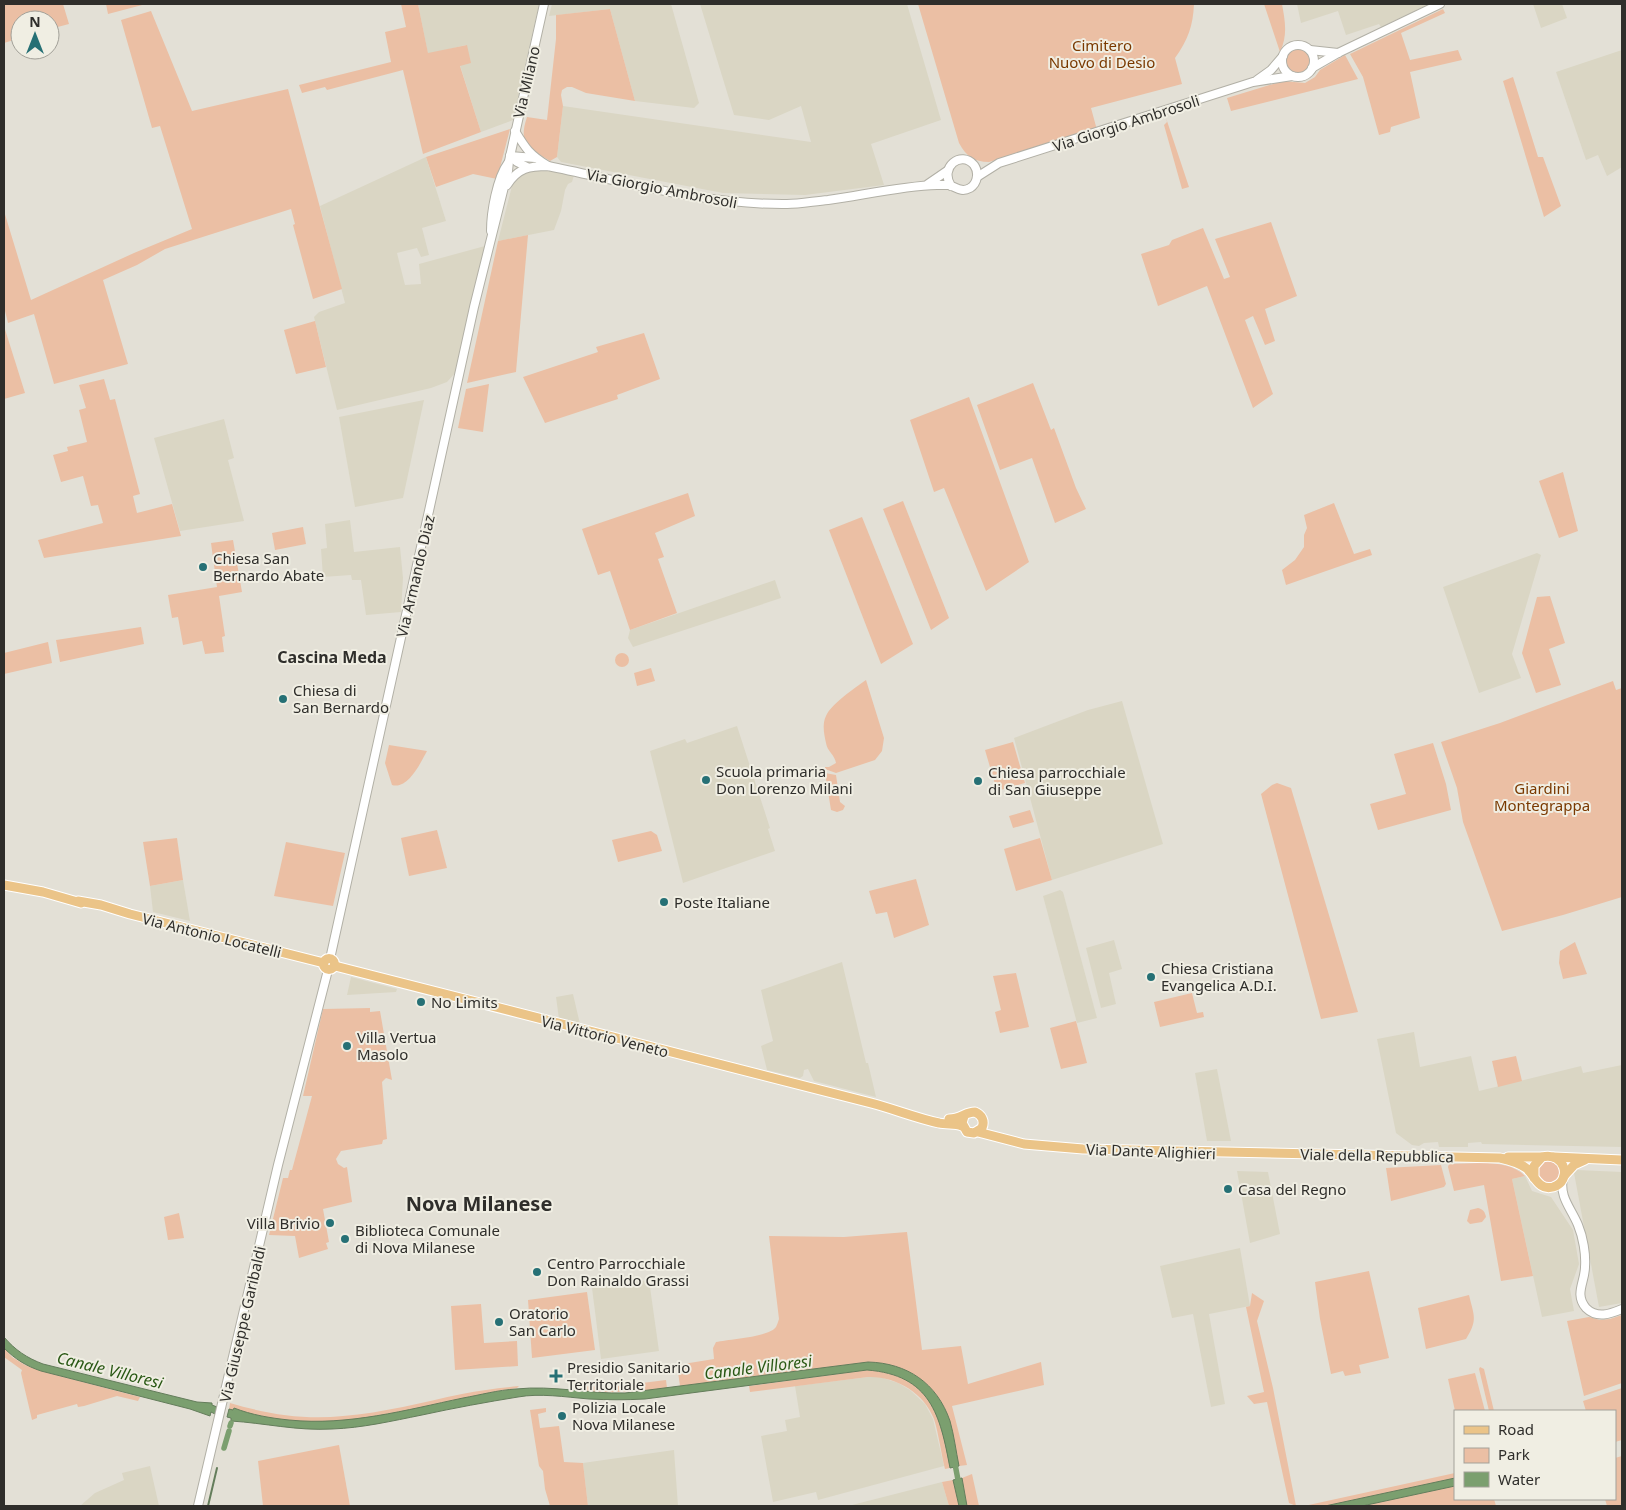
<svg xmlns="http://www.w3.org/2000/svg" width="1626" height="1510" font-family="'Noto Sans',sans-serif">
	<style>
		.built { fill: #dad6c4 }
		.green { fill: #ebbfa4 }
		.water { fill: #7b9f6f; stroke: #647d5b }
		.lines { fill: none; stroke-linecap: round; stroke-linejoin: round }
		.stream { stroke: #647d5b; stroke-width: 2 }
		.canal { stroke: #7b9f6f; stroke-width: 5.5 }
		.secondary-casing { stroke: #b2b0a6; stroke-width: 10 }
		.primary-casing { stroke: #fff; stroke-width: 11 }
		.secondary { stroke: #fff; stroke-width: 8 }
		.primary { stroke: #ebc488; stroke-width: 9 }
		.poi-dot { fill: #267075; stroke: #f0eee3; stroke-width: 2 }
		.labels { text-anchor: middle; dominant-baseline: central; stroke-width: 4; stroke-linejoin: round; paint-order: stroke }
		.park-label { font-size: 15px; fill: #7a3900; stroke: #f0eee3 }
		.street-label { font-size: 15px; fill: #2f2e2b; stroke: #f0eee3 }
		.poi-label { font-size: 15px; fill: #2f2e2b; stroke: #f0eee3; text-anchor: start }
		.neighbourhood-label { font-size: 16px; font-weight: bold; fill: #2f2e2b; stroke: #f0eee3 }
		.water-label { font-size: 16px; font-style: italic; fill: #295814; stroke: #f0eee3 }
		.district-label { font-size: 20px; font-weight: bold; fill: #2f2e2b; stroke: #f0eee3 }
	</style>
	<rect width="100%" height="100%" fill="#e3e0d6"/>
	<g class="built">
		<path d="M418 4H539L513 120 481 132 460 65 466 45 428 54Z"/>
		<path d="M552 4H671L699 103 694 108 635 101 610 9 549 16Z"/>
		<path d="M700 4H907L941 120 871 144 884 185 805 195 723 193 561 162 557 157 563 106 811 142 801 106 769 120 734 115Z"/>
		<path d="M1297 4H1429L1381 27 1379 24 1346 35 1338 11 1301 23Z"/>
		<path d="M1533 4H1562L1567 18 1541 28Z"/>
		<path d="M1622 50V167L1607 176 1598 155 1586 160 1556 72Z"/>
		<path d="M426 157 446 221 422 228 429 255 421 257 417 248 397 253 405 285 421 284 419 264 485 246 455 373 447 382 431 388 337 410 314 317 319 312 345 303 320 206Z"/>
		<path d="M531 170H547L574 175 572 182 568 184 565 190 561 211 554 230 498 241 513 182 523 173Z"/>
		<path d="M424 400 403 498 355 507 339 417Z"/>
		<path d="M224 419 234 458 228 460 244 521 180 531 154 438Z"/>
		<path d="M350 520 354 552 400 547 403 578 401 612 366 615 361 580H352L351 575 323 577 321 549 327 548 325 524Z"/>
		<path d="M1537 553 1541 555 1512 654 1521 678 1479 693 1443 587Z"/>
		<path d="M775 580 781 598 633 647 628 638 630 630Z"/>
		<path d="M1122 701 1163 844 1052 880 1014 738 1088 710Z"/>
		<path d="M737 726 770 828 768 829 775 851 683 883 650 751 685 739 687 743Z"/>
		<path d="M183 880 190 921 153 912 150 886Z"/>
		<path d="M1060 890 1063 892 1097 1018 1077 1023 1043 896Z"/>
		<path d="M1114 940 1122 969 1109 973 1116 1004 1101 1008 1086 948Z"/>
		<path d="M842 962 866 1063H868L876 1097 814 1081 808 1069 804 1070 803 1076 800 1078 767 1070 761 1046 773 1041 761 990Z"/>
		<path d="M351 977 397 989 396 992 347 995Z"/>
		<path d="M573 994 580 1024 559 1019 556 997Z"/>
		<path d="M1414 1032 1420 1067 1471 1056 1479 1091 1581 1066 1583 1073 1622 1065V1147L1482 1144 1481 1142 1468 1143V1147H1439L1438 1142 1424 1143 1419 1146 1412 1145 1396 1133 1377 1039Z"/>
		<path d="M1217 1069 1231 1141H1207L1195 1073Z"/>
		<path d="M1577 1170 1622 1172V1303L1599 1307 1574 1173Z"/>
		<path d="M1237 1171 1268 1172 1280 1234 1250 1243Z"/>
		<path d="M1525 1176 1532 1191 1551 1197 1573 1230 1579 1264 1570 1289 1574 1311 1542 1317 1512 1179Z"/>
		<path d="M1240 1248 1250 1306 1209 1314 1225 1404 1211 1407 1193 1314 1172 1318 1160 1266Z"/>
		<path d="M649 1280 659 1351 601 1359 592 1288Z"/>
		<path d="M877 1376 898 1383 910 1390 925 1404 933 1419 944 1466 818 1500 816 1492 773 1502 761 1436 787 1431 785 1420 800 1417 795 1386Z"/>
		<path d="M674 1450 678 1506H588L583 1463Z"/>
		<path d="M150 1466 159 1506H80L95 1493 124 1480 122 1473Z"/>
		<path d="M942 1482 949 1506 852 1505Z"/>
	</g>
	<g class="green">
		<path d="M4 4H63L69 24 50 29V20H20V38L4 43Z"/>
		<path d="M106 4H146L108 14Z"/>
		<path d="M401 4H418L428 53 467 45 471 63 460 66 481 132 423 154 403 70 327 90 325 87 302 93 299 85 391 62 385 32 406 27Z"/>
		<path d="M918 4H1194C1193 26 1188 40 1175 58L1182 84 1091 108 1097 130 989 162C974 162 966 156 959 143Z"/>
		<path d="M1264 4H1282C1285 21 1288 35 1280 52Z"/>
		<path d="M610 9 635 101 586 93 572 87H567L562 90 561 95 563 106 557 157 550 161C528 147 518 144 527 117L547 120 556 39V15Z"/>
		<path d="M1443 9 1445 13 1401 33 1410 60 1458 50 1462 60 1410 72 1420 118 1391 127 1390 132 1379 135 1363 77 1350 54Z"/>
		<path d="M151 11 192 111 288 89 342 289 313 299 293 225 295 224 291 209 165 249 137 265 103 280 128 364 54 384 34 314 8 323 4 307V211L31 300 134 253 192 229 160 126 152 128 121 20Z"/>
		<circle cx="1298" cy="61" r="12"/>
		<path d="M1345 55 1358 79 1231 111 1227 98 1283 81 1305 83 1315 77 1320 70Z"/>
		<path d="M1513 77 1538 157H1543L1561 206 1544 217 1503 81Z"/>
		<path d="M1166 118 1189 187 1182 189 1164 125 1167 122Z"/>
		<path d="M510 129 497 179 473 174 436 187 426 157Z"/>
		<path d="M1271 222 1297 296 1265 309 1275 341 1265 345 1253 316 1245 320 1273 394 1253 408 1207 286 1158 306 1141 254 1169 245 1172 240 1203 228 1224 279 1230 277 1215 239Z"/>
		<path d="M528 235 516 372 467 383 498 241Z"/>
		<path d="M315 321 326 367 296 374 284 330Z"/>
		<path d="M4 326 25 393 4 399Z"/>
		<path d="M644 333 660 379 617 395 618 399 545 423 523 377 598 352 596 347Z"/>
		<path d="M104 379 110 400 115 399 140 494 133 496 137 513 172 504 181 536 44 558 38 540 103 523 98 505 91 506 83 476 61 482 53 455 68 451 67 447 87 442 79 410 86 408 79 385Z"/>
		<path d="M1033 383 1051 430 1054 428 1076 488 1086 509 1055 523 1032 458 1000 470 977 405Z"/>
		<path d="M489 384 483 432 458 428 466 389Z"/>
		<path d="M969 397 1029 562 986 591 944 488 934 492 910 420Z"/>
		<path d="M1563 472 1578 531 1559 538 1539 481Z"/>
		<path d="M688 493 695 516 655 533 664 557 658 559 677 613 630 630 610 571 598 575 582 529Z"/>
		<path d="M903 501 949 618 931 630 883 509Z"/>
		<path d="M1334 503 1354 554 1370 549 1372 555 1286 585 1282 570 1295 560 1304 547V535L1307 528 1304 515Z"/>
		<path d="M862 517 913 644 881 664 829 530Z"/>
		<path d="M303 527 306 544 275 550 272 533Z"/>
		<path d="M233 540 242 592 219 596 225 636 222 637 224 652 205 654 202 641 183 645 178 617 172 618 168 595 217 587 211 543Z"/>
		<path d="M1550 596 1565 643 1549 649 1561 685 1536 693 1522 653 1537 597Z"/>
		<path d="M141 627 144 644 60 662 56 640Z"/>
		<path d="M48 642 52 663 4 674V653Z"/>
		<circle cx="622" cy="660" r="7"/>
		<path d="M651 668 655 681 637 686 634 673Z"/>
		<path d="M866 680 884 738 882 751 875 760 836 773 825 769V767H829L836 763C835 755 827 751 826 743 824 734 822 724 826 716 831 704 855 688 866 680Z"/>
		<path d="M1613 681 1616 690 1622 688V897L1563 915 1502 931 1463 822 1457 788 1441 742 1500 723Z"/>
		<path d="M1013 742 1025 783 997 791 985 750Z"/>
		<path d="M1433 743 1446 784 1451 810 1378 830 1370 804 1406 794 1394 754Z"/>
		<path d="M389 745 427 751C421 762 408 790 392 785L385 763Z"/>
		<path d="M825 773 836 775 840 802 845 806 843 810 837 812 831 810Z"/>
		<path d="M1277 783 1291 788 1358 1012 1321 1019 1261 794 1272 785Z"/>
		<path d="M1030 810 1034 822 1013 828 1009 816Z"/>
		<path d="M437 830 447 868 409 876 401 838Z"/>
		<path d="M651 831 657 835 662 851 618 862 612 840Z"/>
		<path d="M177 838 183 880 150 886 143 842Z"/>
		<path d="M1040 838 1052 880 1016 891 1004 849Z"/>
		<path d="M286 842 345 853 333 906 274 896Z"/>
		<path d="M916 879 929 925 894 938 887 912 876 914 869 891Z"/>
		<path d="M1575 942 1587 974 1563 979 1559 963 1560 951Z"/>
		<path d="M1016 973 1029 1027 1000 1033 995 1012 1001 1010 993 976Z"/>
		<path d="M1192 993 1197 1013 1203 1012 1204 1017 1160 1027 1154 1002Z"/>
		<path d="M370 1008V1012L380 1011 392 1080 386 1078 382 1082 387 1139 383 1140 382 1144 341 1151 336 1159 338 1164 344 1168 347 1167 352 1202 323 1209 329 1242 326 1243 328 1249 299 1258 295 1236 269 1235 283 1178H288L290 1170H292L312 1096H303L323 1009Z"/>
		<path d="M1076 1021 1087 1063 1061 1069 1050 1028Z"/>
		<path d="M1516 1056 1522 1081 1498 1087 1492 1061Z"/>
		<circle cx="1549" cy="1172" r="12"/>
		<path d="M1449 1164C1472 1164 1508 1158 1525 1176L1512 1179 1533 1276 1501 1281 1484 1185 1454 1191 1448 1167Z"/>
		<path d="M1441 1165 1446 1184 1444 1187 1391 1201 1386 1168Z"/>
		<path d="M1478 1208C1483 1209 1485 1212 1486 1217L1482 1222 1470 1224 1467 1221 1470 1210Z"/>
		<path d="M179 1213 184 1238 168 1240 164 1217Z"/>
		<path d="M907 1232 922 1350 961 1346 968 1384 1041 1362 1044 1385 952 1406 967 1465 959 1466C956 1451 954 1435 950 1421 937 1383 907 1363 868 1362L680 1386 677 1365 714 1359 713 1348 716 1342C730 1339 769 1337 776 1327 777 1325 778 1322 779 1319L769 1236 844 1237Z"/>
		<path d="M1369 1271 1389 1358 1359 1365 1361 1373 1345 1376 1343 1371 1331 1374 1320 1319 1315 1282Z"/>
		<path d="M587 1292 595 1350 532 1358 528 1300Z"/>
		<path d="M1252 1293 1264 1301 1257 1321 1273 1388 1296 1506 1289 1503 1267 1402 1254 1404 1247 1396 1264 1392 1246 1307 1250 1306Z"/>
		<path d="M1469 1295C1474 1316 1478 1320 1466 1339L1426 1349 1418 1308Z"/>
		<path d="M481 1304 484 1343 517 1341 518 1366 455 1370 451 1306Z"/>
		<path d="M1622 1315V1383L1584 1396 1567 1321 1589 1317 1600 1320 1610 1319Z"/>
		<path d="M4 1348 12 1357 25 1365 41 1371 140 1397 138 1401 117 1396 84 1406 78 1407 77 1404 37 1415V1418L32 1420 21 1373 22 1370 4 1357Z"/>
		<path d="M1480 1367 1484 1369 1494 1411H1489L1479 1369Z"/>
		<path d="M867 1370C931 1375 940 1415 950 1468L945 1469C941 1453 939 1435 934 1419 924 1393 896 1376 868 1377L750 1392 749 1386Z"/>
		<path d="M1475 1373 1485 1411H1455L1448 1379Z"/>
		<path d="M666 1380 667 1388C636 1392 607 1394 576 1390V1386L610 1387Z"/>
		<path d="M519 1386 517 1388C430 1401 320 1444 234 1408L233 1410 229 1409 230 1403C267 1414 304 1420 343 1416 383 1413 423 1402 462 1394 481 1390 500 1388 519 1386Z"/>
		<path d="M1622 1388V1440L1615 1442V1411H1586L1583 1401Z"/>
		<path d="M546 1408V1412L538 1414 540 1428 559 1426 564 1462 583 1463 588 1506H550L545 1489 543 1471 539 1466 530 1410Z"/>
		<path d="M339 1445 350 1506H263L258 1461Z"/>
		<path d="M1622 1456V1506H1607L1605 1499H1615V1458Z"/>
		<path d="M1455 1473V1478L1325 1506H1304Z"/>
		<path d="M972 1474 979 1506H967L962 1478Z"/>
		<path d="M953 1480 959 1506H949L942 1482Z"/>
		<path d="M1455 1486V1499H1494L1496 1506H1362Z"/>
	</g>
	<g class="water">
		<path d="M4 1337C15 1350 27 1358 43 1364L197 1402 212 1403V1405L217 1407 215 1414 211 1412 210 1416 190 1409 41 1371C26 1366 15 1359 4 1348Z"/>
		<path d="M868 1362C907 1363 937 1383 950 1421 954 1435 956 1451 959 1466L950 1468C940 1415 931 1375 867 1370L645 1399C626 1400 608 1400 589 1399 565 1397 540 1393 518 1397 487 1402 454 1408 422 1415 392 1421 362 1428 332 1429 297 1431 264 1423 231 1421V1418L227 1417 229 1409 233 1410 234 1408C252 1415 270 1418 289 1420 348 1426 406 1410 463 1398 480 1395 498 1390 516 1389 553 1385 588 1394 625 1393Z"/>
		<path d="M962 1478 967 1506H959L953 1480Z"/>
		<path d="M1455 1478V1486L1362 1506H1325Z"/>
	</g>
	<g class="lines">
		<path class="stream" d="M208 1506 217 1468"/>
		<g class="canal">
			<path d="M230 1426 231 1423"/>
			<path d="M224 1448 229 1431"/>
			<path d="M954 1459 959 1485"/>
		</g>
		<defs>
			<g id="secondary">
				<circle cx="1298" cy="61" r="16"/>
				<path d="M1310 50 1338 53"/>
				<path d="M1312 68 1338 53 1440 4"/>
				<path d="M1257 80 1271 70 1283 56"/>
				<path d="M515 131C526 149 529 154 548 166"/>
				<path d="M510 156 535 158"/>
				<path d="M510 156 517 162 527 167"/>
				<path d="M977 177 999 163 1253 82 1292 76"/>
				<path d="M928 184 947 171"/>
				<path d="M507 185C518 168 529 166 548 166 626 182 706 205 787 204 800 204 815 201 828 200 864 195 901 186 937 185 941 185 945 185 949 185 956 187 961 193 970 188 978 183 979 172 974 165 961 150 939 167 951 186"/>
				<path d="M491 231C491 212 497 178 508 163"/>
				<path d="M330 959 474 307 508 171 509 161 544 4"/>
				<path d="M1563 1178C1559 1197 1571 1208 1578 1225 1583 1237 1586 1254 1585 1267 1585 1282 1574 1294 1586 1308 1597 1319 1610 1314 1622 1309"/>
				<path d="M198 1506 278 1165 328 970"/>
			</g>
			<g id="primary">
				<path d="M4 885 43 892 81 903"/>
				<path d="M78 901 101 905 130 914 324 963"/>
				<circle cx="329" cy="964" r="5.5"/>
				<path d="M335 966 871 1103C894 1109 916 1118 939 1123 947 1125 955 1123 962 1126"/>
				<path d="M949 1119C961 1119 965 1112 975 1112 982 1115 985 1121 982 1128L974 1133 967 1132 962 1123 964 1116"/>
				<path d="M978 1132 1024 1144 1083 1149 1500 1158C1509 1160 1518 1162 1526 1168 1535 1175 1538 1191 1553 1187 1573 1181 1565 1151 1542 1157L1534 1166V1178"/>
				<path d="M1508 1157H1542"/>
				<path d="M1554 1157 1622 1160"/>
				<path d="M1564 1176 1574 1165 1585 1160"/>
			</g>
		</defs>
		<use href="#secondary" class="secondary-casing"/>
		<use href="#primary" class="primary-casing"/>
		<use href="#secondary" class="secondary"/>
		<use href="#primary" class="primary"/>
	</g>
	<g class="poi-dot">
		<circle cx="203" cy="567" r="5"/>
		<circle cx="283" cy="699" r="5"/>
		<circle cx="706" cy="780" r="5"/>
		<circle cx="978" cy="781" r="5"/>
		<circle cx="664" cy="902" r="5"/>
		<circle cx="1151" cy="977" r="5"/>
		<circle cx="421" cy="1002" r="5"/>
		<circle cx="347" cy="1046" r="5"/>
		<circle cx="1228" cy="1189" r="5"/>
		<circle cx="330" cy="1223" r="5"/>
		<circle cx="345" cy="1239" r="5"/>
		<circle cx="537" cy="1272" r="5"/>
		<circle cx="499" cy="1322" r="5"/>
		<path d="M553.5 1368.5h5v5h5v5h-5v5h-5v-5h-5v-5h5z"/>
		<circle cx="562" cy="1416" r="5"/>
	</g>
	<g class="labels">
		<g class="park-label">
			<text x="1102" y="45">Cimitero<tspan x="1102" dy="17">Nuovo di Desio</tspan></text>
			<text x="1542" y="788">Giardini<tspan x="1542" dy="17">Montegrappa</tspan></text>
		</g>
		<g class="street-label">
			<text transform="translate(526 82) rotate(-77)">Via Milano</text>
			<text transform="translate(1126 123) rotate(-18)">Via Giorgio Ambrosoli</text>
			<text transform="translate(662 188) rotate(11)">Via Giorgio Ambrosoli</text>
			<text transform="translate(415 576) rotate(-77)">Via Armando Diaz</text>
			<text transform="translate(212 935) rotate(14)">Via Antonio Locatelli</text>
			<text transform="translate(605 1036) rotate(14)">Via Vittorio Veneto</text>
			<text transform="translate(1151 1151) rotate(2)">Via Dante Alighieri</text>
			<text transform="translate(1377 1155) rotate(1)">Viale della Repubblica</text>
			<text transform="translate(242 1324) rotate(-77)">Via Giuseppe Garibaldi</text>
		</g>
		<g class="poi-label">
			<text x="213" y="558">Chiesa San<tspan x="213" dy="17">Bernardo Abate</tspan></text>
			<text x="293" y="690">Chiesa di<tspan x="293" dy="17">San Bernardo</tspan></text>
			<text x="716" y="771">Scuola primaria<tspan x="716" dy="17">Don Lorenzo Milani</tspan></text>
			<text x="988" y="772">Chiesa parrocchiale<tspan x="988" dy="17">di San Giuseppe</tspan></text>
			<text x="674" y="902">Poste Italiane</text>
			<text x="1161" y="968">Chiesa Cristiana<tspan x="1161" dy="17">Evangelica A.D.I.</tspan></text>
			<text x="431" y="1002">No Limits</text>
			<text x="357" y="1037">Villa Vertua<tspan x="357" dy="17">Masolo</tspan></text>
			<text x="1238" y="1189">Casa del Regno</text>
			<text x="320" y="1223" text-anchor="end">Villa Brivio</text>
			<text x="355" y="1230">Biblioteca Comunale<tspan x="355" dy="17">di Nova Milanese</tspan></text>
			<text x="547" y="1263">Centro Parrocchiale<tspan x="547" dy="17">Don Rainaldo Grassi</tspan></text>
			<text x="509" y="1313">Oratorio<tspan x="509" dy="17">San Carlo</tspan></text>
			<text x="567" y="1367">Presidio Sanitario<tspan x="567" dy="17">Territoriale</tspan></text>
			<text x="572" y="1407">Polizia Locale<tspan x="572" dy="17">Nova Milanese</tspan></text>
		</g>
		<g class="neighbourhood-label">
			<text x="332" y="657">Cascina Meda</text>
		</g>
		<g class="water-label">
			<text transform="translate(758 1367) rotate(-7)">Canale Villoresi</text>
			<text transform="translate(110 1370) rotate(14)">Canale Villoresi</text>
		</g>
		<g class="district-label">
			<text x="479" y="1203">Nova Milanese</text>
		</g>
	</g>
	<rect width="1626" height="1510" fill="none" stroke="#2f2e2b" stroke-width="10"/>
	<rect x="1454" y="1410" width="162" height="90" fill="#f0eee3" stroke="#a3a199"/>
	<rect x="1464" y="1426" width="25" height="8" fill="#ebc488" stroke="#a3a199"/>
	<text x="1498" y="1435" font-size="15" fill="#2f2e2b">Road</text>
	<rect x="1464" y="1448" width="25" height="15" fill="#ebbfa4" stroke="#a3a199"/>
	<text x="1498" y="1460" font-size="15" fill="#2f2e2b">Park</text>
	<rect x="1464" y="1472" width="25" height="15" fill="#7b9f6f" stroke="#a3a199"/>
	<text x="1498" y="1485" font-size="15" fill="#2f2e2b">Water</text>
	<g transform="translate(35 35)"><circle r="24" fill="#f0eee3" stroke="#a3a199"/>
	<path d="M0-4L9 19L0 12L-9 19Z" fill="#267075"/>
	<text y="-8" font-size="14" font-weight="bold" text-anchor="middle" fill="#2f2e2b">N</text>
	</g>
</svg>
